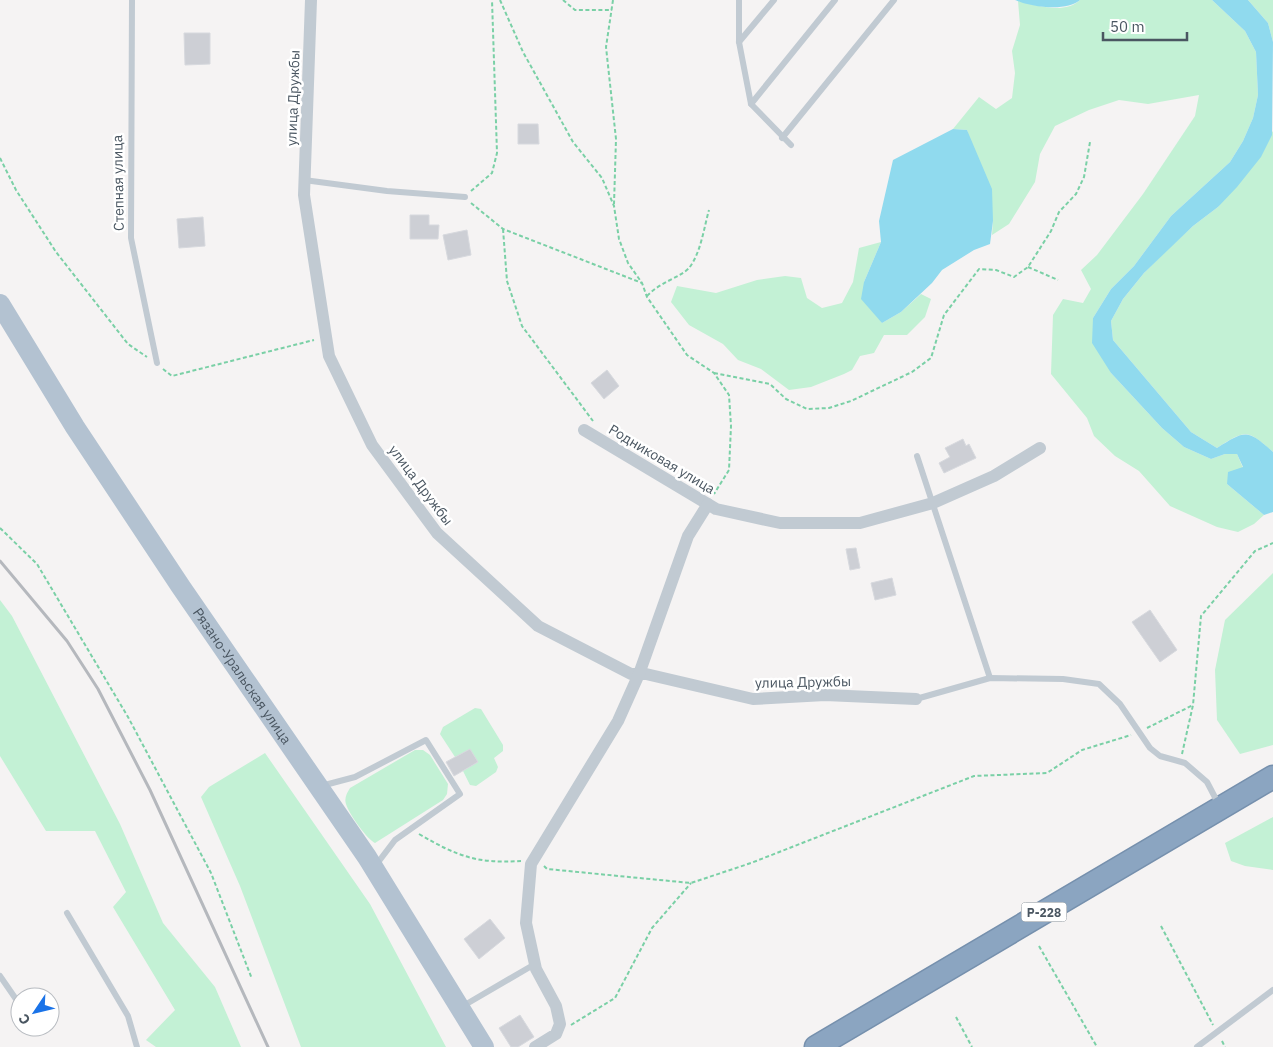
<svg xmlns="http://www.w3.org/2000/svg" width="1273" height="1047" font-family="'IBM Plex Sans',sans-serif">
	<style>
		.green { fill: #c3f1d5 }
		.water { fill: #90daee }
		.building { fill: #cdcfd5; stroke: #d7d9de }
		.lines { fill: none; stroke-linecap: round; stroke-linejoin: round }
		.highway-casing { stroke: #7690ad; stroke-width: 25 }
		.path { stroke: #7ad0a6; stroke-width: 2; stroke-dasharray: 4 2.5; stroke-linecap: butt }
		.lane { stroke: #c1cad2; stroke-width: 6 }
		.street { stroke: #c1cad2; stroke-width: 12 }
		.primary { stroke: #b3c2d1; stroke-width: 20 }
		.highway { stroke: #8ba5c1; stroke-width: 22 }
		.rail { stroke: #b5b8bd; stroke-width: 3 }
		.labels { text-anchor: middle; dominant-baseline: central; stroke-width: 5; stroke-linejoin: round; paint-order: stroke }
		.shield { fill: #fff; stroke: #808990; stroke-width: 1 }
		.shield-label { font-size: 12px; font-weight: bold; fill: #4a5661 }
		.street-label { font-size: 14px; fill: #4a5661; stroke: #fff }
	</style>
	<rect width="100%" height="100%" fill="#f5f3f3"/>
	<g class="green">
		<path d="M1080 0H1212L1245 31 1256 52 1258 95 1253 118 1243 141 1230 162 1171 216 1134 266 1111 289 1093 318 1111 373 1162 428 1184 447 1211 459 1225 454H1237L1243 468 1227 484 1264 515 1254 524 1238 532 1217 527 1170 506 1139 471 1115 456 1094 436 1087 418 1051 374 1053 315 1063 299 1083 303 1091 289 1081 270 1097 255 1143 194 1195 116 1199 95 1148 104 1119 100 1089 110 1055 126 1040 154 1035 182 1009 224 992 235 993 221 967 130 953 129 979 97 996 109 1012 98 1015 73 1012 51 1020 25 1018 1C1037 5 1064 15 1080 0Z"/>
		<path d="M1248 0H1273V42L1268 23Z"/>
		<path d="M1273 131V452C1247 429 1246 429 1217 448L1191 432 1113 340 1111 321 1123 299 1144 273 1167 250 1193 226 1218 207Z"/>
		<path d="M881 242 864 282 882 323 901 312 921 294 931 299 925 317 907 335H884L874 353 860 356 852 370 844 374 811 387 789 390 761 369 738 360 723 344 689 325 671 302 677 286 716 293 757 280 785 276 801 278 807 298 822 308 842 303 853 282 859 248Z"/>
		<path d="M1273 573V745L1240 754 1217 720 1215 670 1225 620Z"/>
		<path d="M0 600 12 616 120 824 163 923 215 987 241 1047H156L146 1040 175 1010 113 907 126 892 95 831H46L0 756Z"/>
		<path d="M475 708 481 709 503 745V751L494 758 498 767 496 772 476 786 470 785 463 771 478 762 470 749 455 757 440 734 443 727Z"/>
		<path d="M415 750H423L430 755 448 784 447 794 443 800 375 843C367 839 349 814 346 804 344 798 347 793 350 788Z"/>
		<path d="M265 753 370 904 446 1047H301L240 886 201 797 209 787Z"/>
		<path d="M1273 817V870L1245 866 1231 861 1225 843Z"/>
	</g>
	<g class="water">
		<path d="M1015 0H1080C1067 12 1031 7 1015 0Z"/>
		<path d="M1212 0H1248L1268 23 1273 42 1272 135 1261 157 1237 187 1218 207 1193 226 1144 273 1123 299 1111 321 1113 340 1191 432 1217 448C1246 430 1247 429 1273 452V512L1264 515 1227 484 1228 472 1243 467 1237 454H1225L1211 459 1184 447 1162 428 1111 373 1092 343 1093 318 1111 289 1134 266 1171 216 1230 162 1243 141 1253 118 1258 95 1256 52 1245 31Z"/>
		<path d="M953 129 967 130 992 189 993 221 990 244 974 250 942 270 932 283 901 312 882 323 861 299 864 282 881 242 879 221 893 160Z"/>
	</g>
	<g class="building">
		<path d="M184 33H210V64L185 65Z"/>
		<path d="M518 124H538L539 144H518Z"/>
		<path d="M410 215H429V225H439L438 239H410Z"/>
		<path d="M203 217 205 246 179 248 177 219Z"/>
		<path d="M467 230 471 255 448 260 443 235Z"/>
		<path d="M607 370 619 386 604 399 591 383Z"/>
		<path d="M963 439 966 446 969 444 976 458 944 473 939 463 950 457 945 448Z"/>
		<path d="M856 548 860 568 850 570 846 549Z"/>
		<path d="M892 578 896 595 875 600 871 583Z"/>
		<path d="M1150 610 1177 650 1160 662 1132 622Z"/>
		<path d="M470 749 478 762 454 776 446 762Z"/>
		<path d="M490 919 505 938 479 959 464 939Z"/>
		<path d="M520 1015 534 1037 518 1047H511L499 1028Z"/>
	</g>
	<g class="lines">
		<defs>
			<path id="highway" d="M816 1047 1273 777"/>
		</defs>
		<use href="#highway" class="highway-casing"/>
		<g class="path">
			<path d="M500 0 523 52 573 142 602 178 614 206 619 239 628 263 642 283 647 297 687 355 714 373 729 395 731 426 729 470 714 494"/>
			<path d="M563 0 575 10H612"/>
			<path d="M613 0 606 47 616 139 614 204"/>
			<path d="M0 158 16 190 56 252 128 344 147 357"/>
			<path d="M471 191 492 173 497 153 492 0"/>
			<path d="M471 203 503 229 642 283"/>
			<path d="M503 229 507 281 522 326 593 421"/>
			<path d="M1028 267 1058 280"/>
			<path d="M647 296C660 282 681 277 689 268 701 253 704 227 709 210"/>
			<path d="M163 369 172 376 314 340"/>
			<path d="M714 373 770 384 786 399 807 409 829 408 851 401 912 372 931 358 944 315 979 269 996 270 1014 277 1028 267 1051 231 1059 212 1076 194 1084 177 1090 142"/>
			<path d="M0 528 37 564 128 717 211 873 252 979"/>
			<path d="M1147 728 1193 705"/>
			<path d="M1182 754 1193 705 1201 616 1255 551 1273 543"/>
			<path d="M419 834C457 856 477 864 521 861"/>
			<path d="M544 866 547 869 691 883 751 863 974 776 1047 773 1082 750 1131 735"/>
			<path d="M1161 926 1213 1025"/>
			<path d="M1039 946 1097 1047"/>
			<path d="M956 1017 972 1047"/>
			<path d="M571 1025 615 998 652 928 691 883"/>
			<path d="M1222 1041 1225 1047"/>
		</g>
		<g class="lane">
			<path d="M132 0 131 238 157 363"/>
			<path d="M739 0V42L751 104 791 145"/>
			<path d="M739 42 774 0"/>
			<path d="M751 104 835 0"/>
			<path d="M782 138 894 0"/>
			<path d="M304 180 387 191 465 197"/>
			<path d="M917 456 990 678"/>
			<path d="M916 699 990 678 1063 679 1099 684 1120 704 1150 748 1160 756 1185 763 1207 782 1219 805"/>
			<path d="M321 786 355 777 426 740 460 794 395 840 376 865"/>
			<path d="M67 913 128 1016 137 1047"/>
			<path d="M0 976 20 1005"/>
			<path d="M463 1006 535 964"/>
			<path d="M1197 1047 1273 990"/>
		</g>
		<g class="street">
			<path d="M311 0 304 195 329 356 372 445 437 533 538 626 631 674H646L753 699 825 695 916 699"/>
			<path d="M584 430 716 509 780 523H860L933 503 994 476 1040 448"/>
			<path d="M535 1047 556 1034 560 1024 556 1006 536 969 526 923 531 864 618 721 639 674 688 536 708 504"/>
		</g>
		<path class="primary" id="s1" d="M0 304 75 427 181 587 367 857 484 1047"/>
		<use href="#highway" class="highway"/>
		<path class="rail" d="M0 561 67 641 98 689 150 790 268 1047"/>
	</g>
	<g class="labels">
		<rect class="shield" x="1021.5" y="902.5" width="45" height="19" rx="4"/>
		<g class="shield-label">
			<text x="1044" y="912">Р-228</text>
		</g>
		<g class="street-label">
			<text transform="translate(293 98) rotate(-88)">улица Дружбы</text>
			<text transform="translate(118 183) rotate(-91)">Степная улица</text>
			<text transform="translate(662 459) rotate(31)">Родниковая улица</text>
			<text transform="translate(421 485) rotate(53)">улица Дружбы</text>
			<text stroke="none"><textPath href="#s1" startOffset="444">Рязано-Уральская улица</textPath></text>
			<text transform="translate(803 682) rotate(-1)">улица Дружбы</text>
		</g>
	</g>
	<g transform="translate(35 1012) rotate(235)"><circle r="24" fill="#ffffff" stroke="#b7bbc0"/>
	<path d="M0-4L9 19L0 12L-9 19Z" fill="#1a73e8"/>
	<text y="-8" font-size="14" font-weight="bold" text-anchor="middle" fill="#4a5661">С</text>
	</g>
	<path d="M1103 32v8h84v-8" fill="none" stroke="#4a5661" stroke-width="2.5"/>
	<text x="1110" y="32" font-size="15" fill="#4a5661" stroke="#ffffff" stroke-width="4" paint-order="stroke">50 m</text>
</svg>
